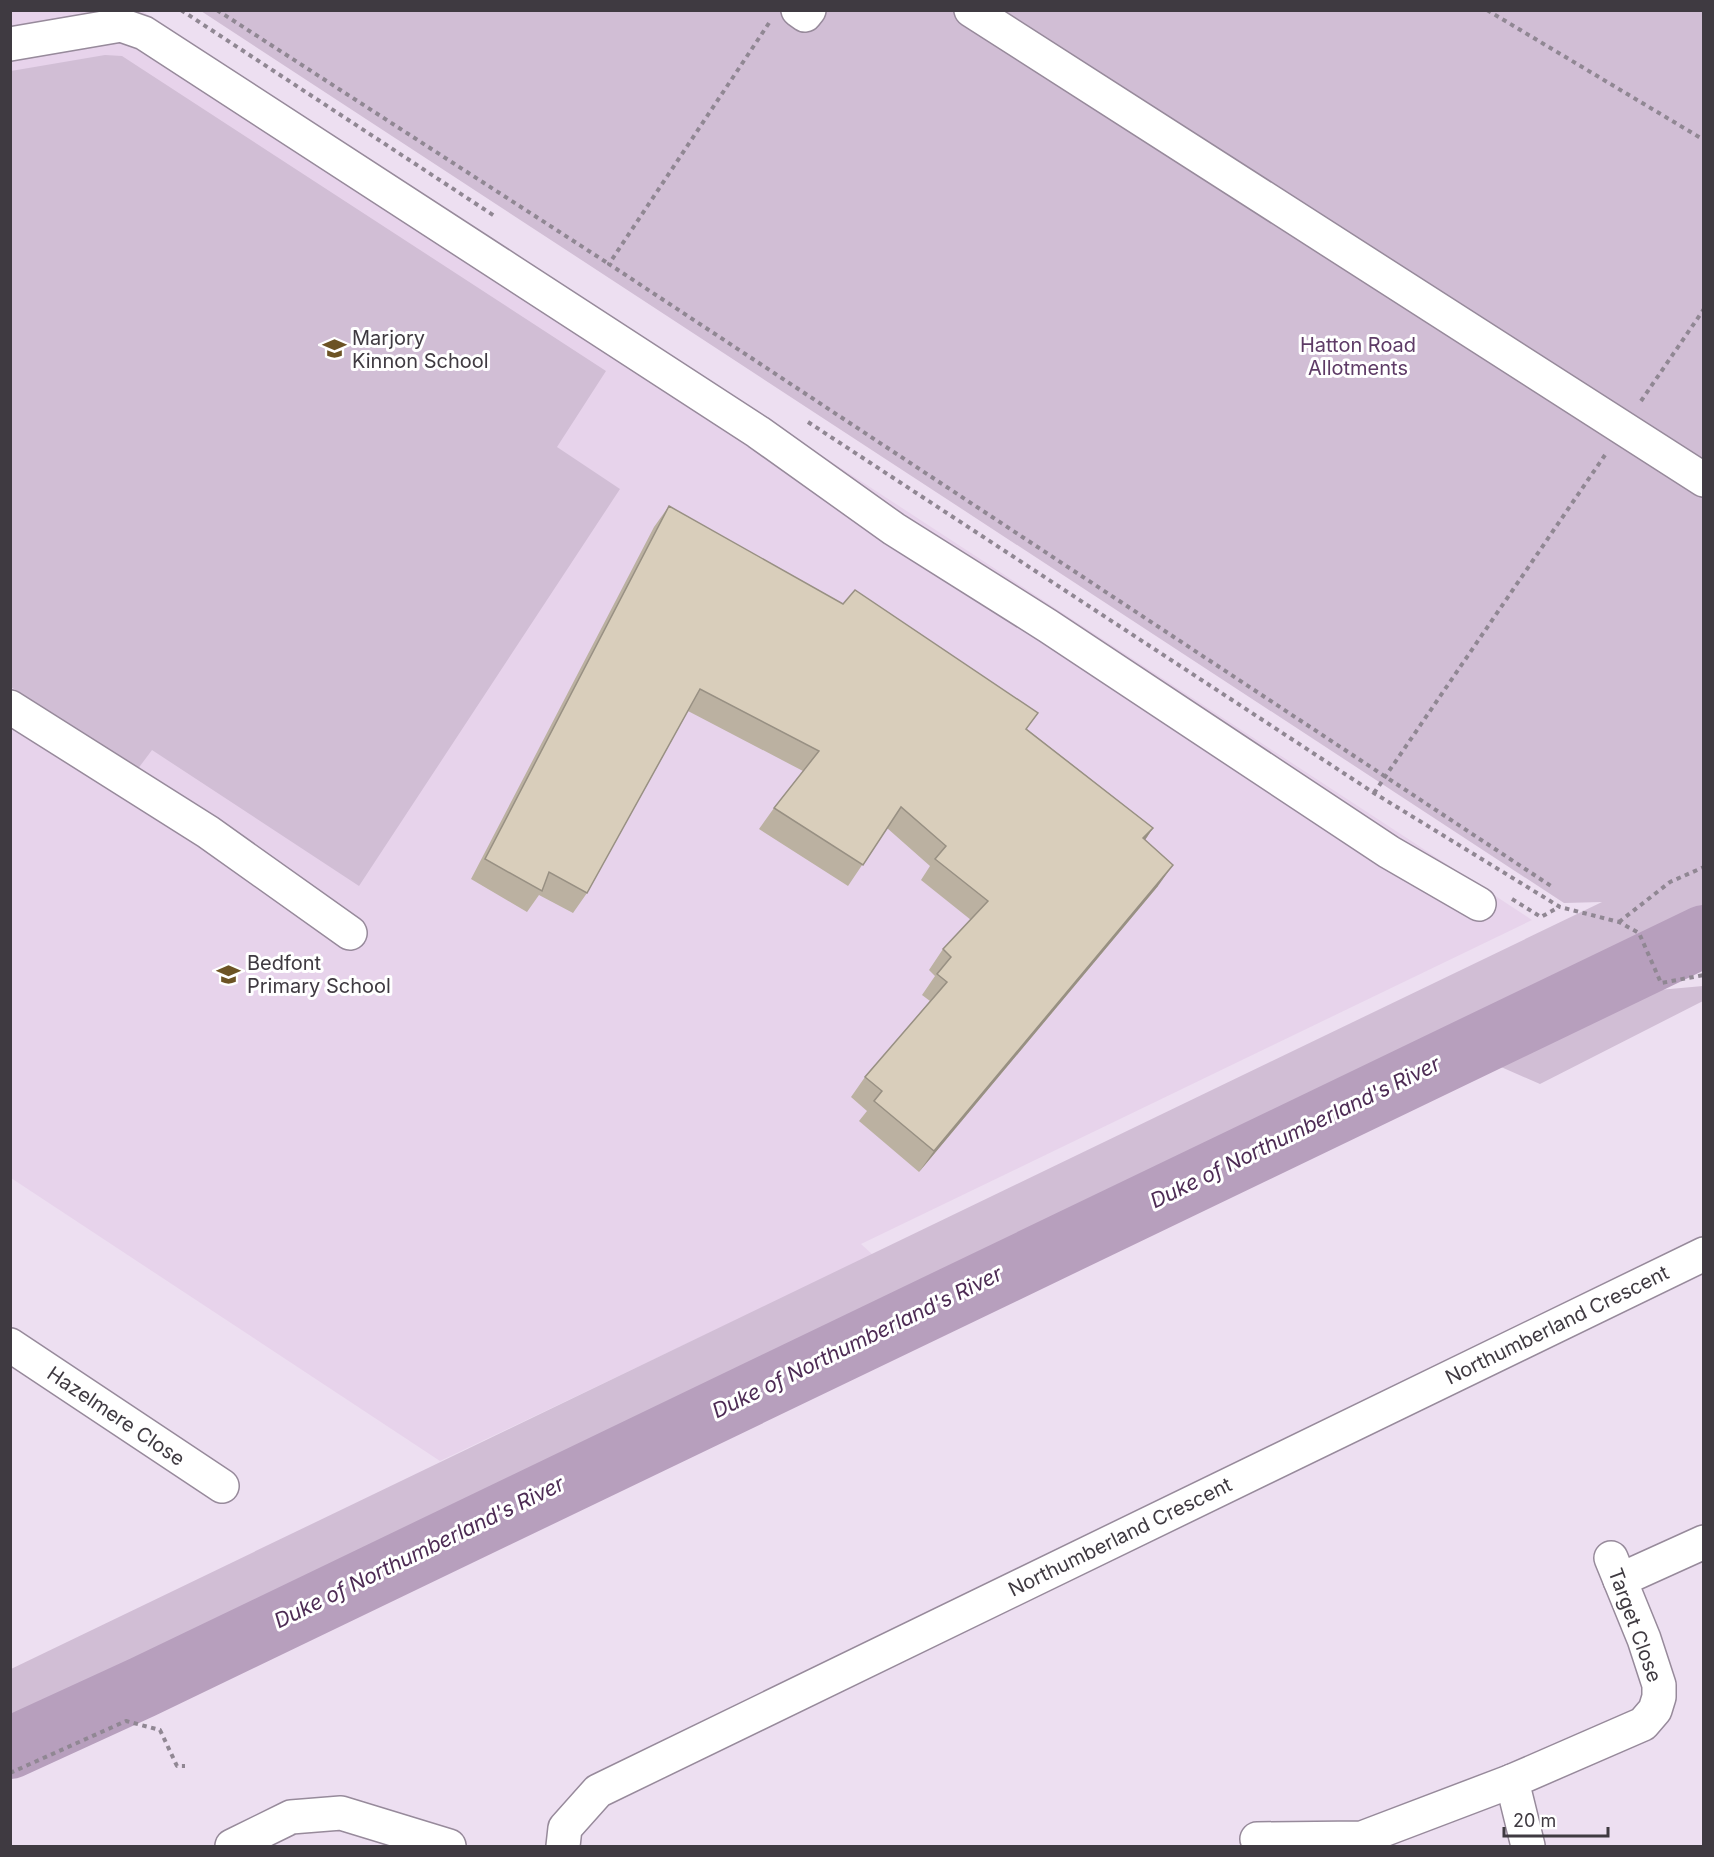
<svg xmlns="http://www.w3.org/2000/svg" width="1714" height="1857" font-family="Inter,sans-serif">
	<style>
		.built { fill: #e7d3eb }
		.green { fill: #d1bed5 }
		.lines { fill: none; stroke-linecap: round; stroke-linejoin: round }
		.river { stroke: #b79fbd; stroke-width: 62 }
		.minor-casing { stroke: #978a9b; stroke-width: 36 }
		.path { stroke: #908793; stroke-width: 4; stroke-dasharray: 4.5 4.5; stroke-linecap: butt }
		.minor { stroke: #fff; stroke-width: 33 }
		.wall { fill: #bbb1a1 }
		.shaded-wall { fill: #989083 }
		.building { fill: #d9cebb; stroke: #989083; stroke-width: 1.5 }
		.labels { text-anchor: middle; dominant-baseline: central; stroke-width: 6; stroke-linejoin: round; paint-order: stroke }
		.poi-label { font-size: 20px; fill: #3f3a41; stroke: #fff; text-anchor: start }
		.park-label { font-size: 20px; fill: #5e3b66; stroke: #fff }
		.street-label { font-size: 20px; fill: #3f3a41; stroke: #fff }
		.water-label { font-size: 21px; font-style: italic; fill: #4d2b54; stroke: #fff }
	</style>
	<rect width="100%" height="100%" fill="#eddff1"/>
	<path class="built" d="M10 11H142L1532 920 861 1244 873 1255 440 1461 11 1178Z"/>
	<g class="green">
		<path d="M201 11H1703V908L512 1484 11 1724V1669L1602 902 1564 903Z"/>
		<path d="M105 55 122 56 606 371 557 447 620 489 359 886 152 750 137 770 11 687V71Z"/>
		<path d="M1656 986 1659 990 1703 986V1001L1540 1084 1492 1063 1628 996Z"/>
	</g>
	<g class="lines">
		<path class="river" d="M10 1748 143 1687 1704 936"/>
		<defs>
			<g id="minor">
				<path d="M798 10 805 15 809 10"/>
				<path d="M971 10 1704 480"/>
				<path d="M10 44 121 25 144 33 758 432 894 529 1048 626 1389 852 1479 904"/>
				<path d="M10 707 208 832 350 933"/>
				<path d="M10 1345 222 1486"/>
				<path d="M1620 1580 1704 1542"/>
				<path d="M1257 1839 1362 1838 1512 1781"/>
				<path d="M232 1846 291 1817 341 1813 449 1846"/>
				<path d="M563 1846 565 1828 598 1791 1704 1254"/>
				<path d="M1528 1846 1512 1781 1643 1724 1655 1710 1659 1697V1685L1644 1639 1611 1558"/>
			</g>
		</defs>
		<use href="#minor" class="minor-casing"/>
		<g class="path">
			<path d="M181 10 496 217"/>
			<path d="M217 10 609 264"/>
			<path d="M1487 10 1704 140"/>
			<path d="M769 23 609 264 1551 886"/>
			<path d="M1641 401 1704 309"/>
			<path d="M808 422 1374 793 1560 907 1619 922 1639 933 1661 983 1704 975"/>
			<path d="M1374 793 1605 455"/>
			<path d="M1512 899 1541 917 1559 907"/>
			<path d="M1619 922 1670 882 1704 867"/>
			<path d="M10 1773 126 1721 160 1730 177 1766H185"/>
		</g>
		<use href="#minor" class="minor"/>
	</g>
	<path class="wall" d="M669 506 1027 729 1153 828 1145 840 1158 886 919 1172 859 1121 867 1111 851 1097 865 1077 930 1001 922 995 935 976 929 970 943 949 971 920 921 880 930 866 887 828 848 886 759 829 774 808 803 771 688 711 587 893 573 913 539 895 527 912 471 879 654 527Z"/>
	<g class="shaded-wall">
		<path d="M1153 828 1139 849 1143 838Z"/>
		<path d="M1173 865 1158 886 919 1172 934 1151Z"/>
	</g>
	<path class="building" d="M669 506 843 604 855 590 1038 713 1026 729 1153 828 1143 838 1173 865 934 1151 874 1101 882 1091 865 1077 947 982 937 974 951 957 943 949 988 901 935 859 946 846 901 807 863 865 774 808 819 751 700 689 587 893 549 872 542 891 485 859Z"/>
	<defs>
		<symbol id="school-bare" viewBox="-9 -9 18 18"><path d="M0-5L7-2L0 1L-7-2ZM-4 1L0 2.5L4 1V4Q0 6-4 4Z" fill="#6c5324" stroke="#fff" stroke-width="2.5" paint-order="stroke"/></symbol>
	</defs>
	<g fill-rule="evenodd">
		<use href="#school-bare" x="318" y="332" width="33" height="33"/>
		<use href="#school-bare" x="212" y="958" width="33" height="33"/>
	</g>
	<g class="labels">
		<g class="poi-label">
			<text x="352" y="338">Marjory<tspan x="352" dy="23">Kinnon School</tspan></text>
			<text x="247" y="963">Bedfont<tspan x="247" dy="23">Primary School</tspan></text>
		</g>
		<g class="park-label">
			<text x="1358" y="345">Hatton Road<tspan x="1358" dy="23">Allotments</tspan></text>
		</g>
		<g class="street-label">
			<text transform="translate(1557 1325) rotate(-26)">Northumberland Crescent</text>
			<text transform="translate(116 1416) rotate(34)">Hazelmere Close</text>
			<text transform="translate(1120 1537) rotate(-26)">Northumberland Crescent</text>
			<text transform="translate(1635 1625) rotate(70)">Target Close</text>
		</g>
		<g class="water-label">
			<text transform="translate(1295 1132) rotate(-26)">Duke of Northumberland's River</text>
			<text transform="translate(857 1342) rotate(-26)">Duke of Northumberland's River</text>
			<text transform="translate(419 1552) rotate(-26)">Duke of Northumberland's River</text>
		</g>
	</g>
	<rect width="1714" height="1857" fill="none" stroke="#3f3a41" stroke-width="24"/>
	<path d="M1504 1827v9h104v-9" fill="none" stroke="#3f3a41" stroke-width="3"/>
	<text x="1513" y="1827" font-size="18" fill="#3f3a41" stroke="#ffffff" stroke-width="4.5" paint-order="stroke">20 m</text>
</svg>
